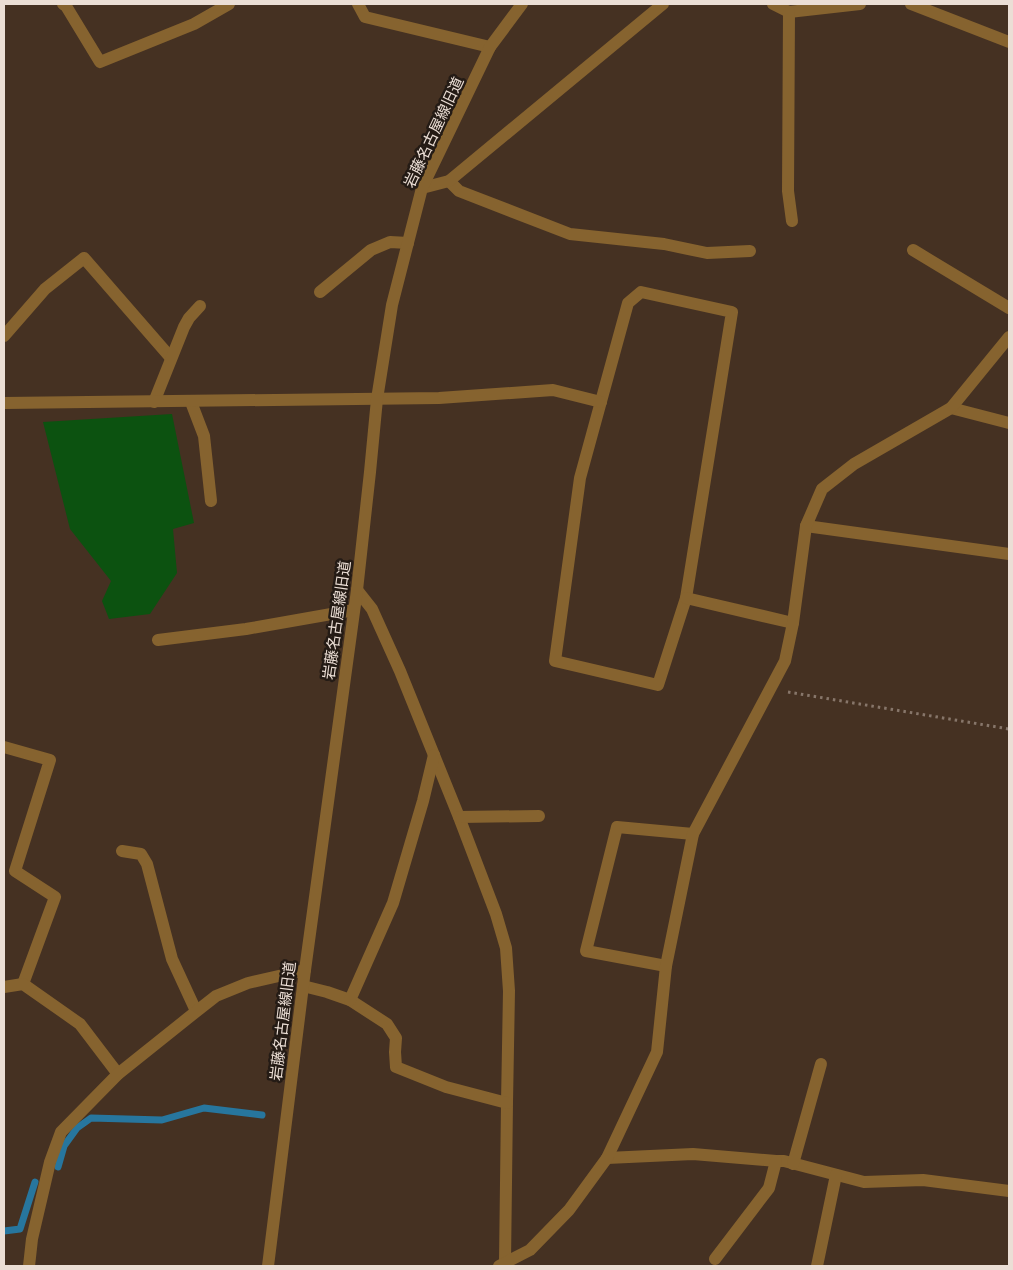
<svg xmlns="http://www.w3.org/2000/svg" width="1013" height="1270" font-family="'Noto Serif','Noto Sans JP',serif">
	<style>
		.green { fill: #0c5210 }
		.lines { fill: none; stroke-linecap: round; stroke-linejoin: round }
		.stream { stroke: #27769e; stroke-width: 7 }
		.path { stroke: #87766a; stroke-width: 3; stroke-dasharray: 2.5 4; stroke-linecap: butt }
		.minor { stroke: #86632f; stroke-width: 12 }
		.labels { text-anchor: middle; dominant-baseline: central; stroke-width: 5; stroke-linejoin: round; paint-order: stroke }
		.street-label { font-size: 15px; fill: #ebded5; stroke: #241b15 }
	</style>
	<rect width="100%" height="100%" fill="#453122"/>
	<path class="green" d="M172 414 194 523 173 529 177 573 150 614 109 619 102 601 111 581 70 529 43 422Z"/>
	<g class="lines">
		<g class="stream">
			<path d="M58 1167 64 1146 77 1128 91 1118 162 1120 204 1108 262 1115"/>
			<path d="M4 1231 20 1229 35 1182"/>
		</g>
		<path class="path" d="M788 692 1009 729"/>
		<g class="minor">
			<path d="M63 4 66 6 100 62 194 24 229 4"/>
			<path d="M358 4 365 17 490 47"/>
			<path d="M773 4 789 12 860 4"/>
			<path d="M911 4 1009 42"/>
			<path d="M789 12 788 191 792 221"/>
			<path d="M449 181 459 191 570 234 664 244 707 253 750 251"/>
			<path d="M422 188 449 181 663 4"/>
			<path d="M913 250 1009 308"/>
			<path d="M320 292 371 250 390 242 408 243"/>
			<path d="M641 292 732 312 686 598 658 685 555 661 580 478 628 303Z"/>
			<path d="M4 336 45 289 84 258 171 358"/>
			<path d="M154 402 184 327 189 318 200 306"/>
			<path d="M191 402 204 436 211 501"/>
			<path d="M4 403 439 398 553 390 601 402"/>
			<path d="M951 408 1009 423"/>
			<path d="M806 526 1009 554"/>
			<path d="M357 590 372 609 400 671 459 817 496 914 506 948 509 991 507 1103 505 1262"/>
			<path d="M686 598 793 623"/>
			<path d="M158 640 246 629 354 610"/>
			<path d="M4 747 50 760 15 871 55 897 23 984"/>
			<path d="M459 817 539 816"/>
			<path d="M122 851 141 854 147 864 172 959 196 1011"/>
			<path d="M666 966 586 951 617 827 693 834"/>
			<path d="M303 986 327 992 350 1000 387 1024 396 1038 395 1052 396 1067 446 1087 507 1103"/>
			<path d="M4 987 23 984 80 1024 118 1074"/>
			<path d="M350 1000 393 903 423 801 434 755"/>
			<path d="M607 1158 693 1154 776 1161H784L864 1182 923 1180 1009 1191"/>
			<path d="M793 1164 821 1064"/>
			<path d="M715 1259 769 1188 776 1161"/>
			<path d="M29 1266 32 1239 50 1162 61 1132 118 1074 188 1018 216 996 248 983 305 970"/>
			<path d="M268 1266 305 970 357 590 370 472 377 399 392 305 422 188 490 47 522 4"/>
			<path d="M499 1266 530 1250 569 1210 607 1158 657 1052 666 966 693 834 785 661 793 623 806 526 822 489 854 464 951 408 1009 337"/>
			<path d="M817 1266 836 1175"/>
		</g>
	</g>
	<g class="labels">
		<g class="street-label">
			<text transform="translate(433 132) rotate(-65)">岩藤名古屋線旧道</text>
			<text transform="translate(336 620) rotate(-82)">岩藤名古屋線旧道</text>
			<text transform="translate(282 1021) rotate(-83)">岩藤名古屋線旧道</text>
		</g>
	</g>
	<rect width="1013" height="1270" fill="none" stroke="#ebded5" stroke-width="10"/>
</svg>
